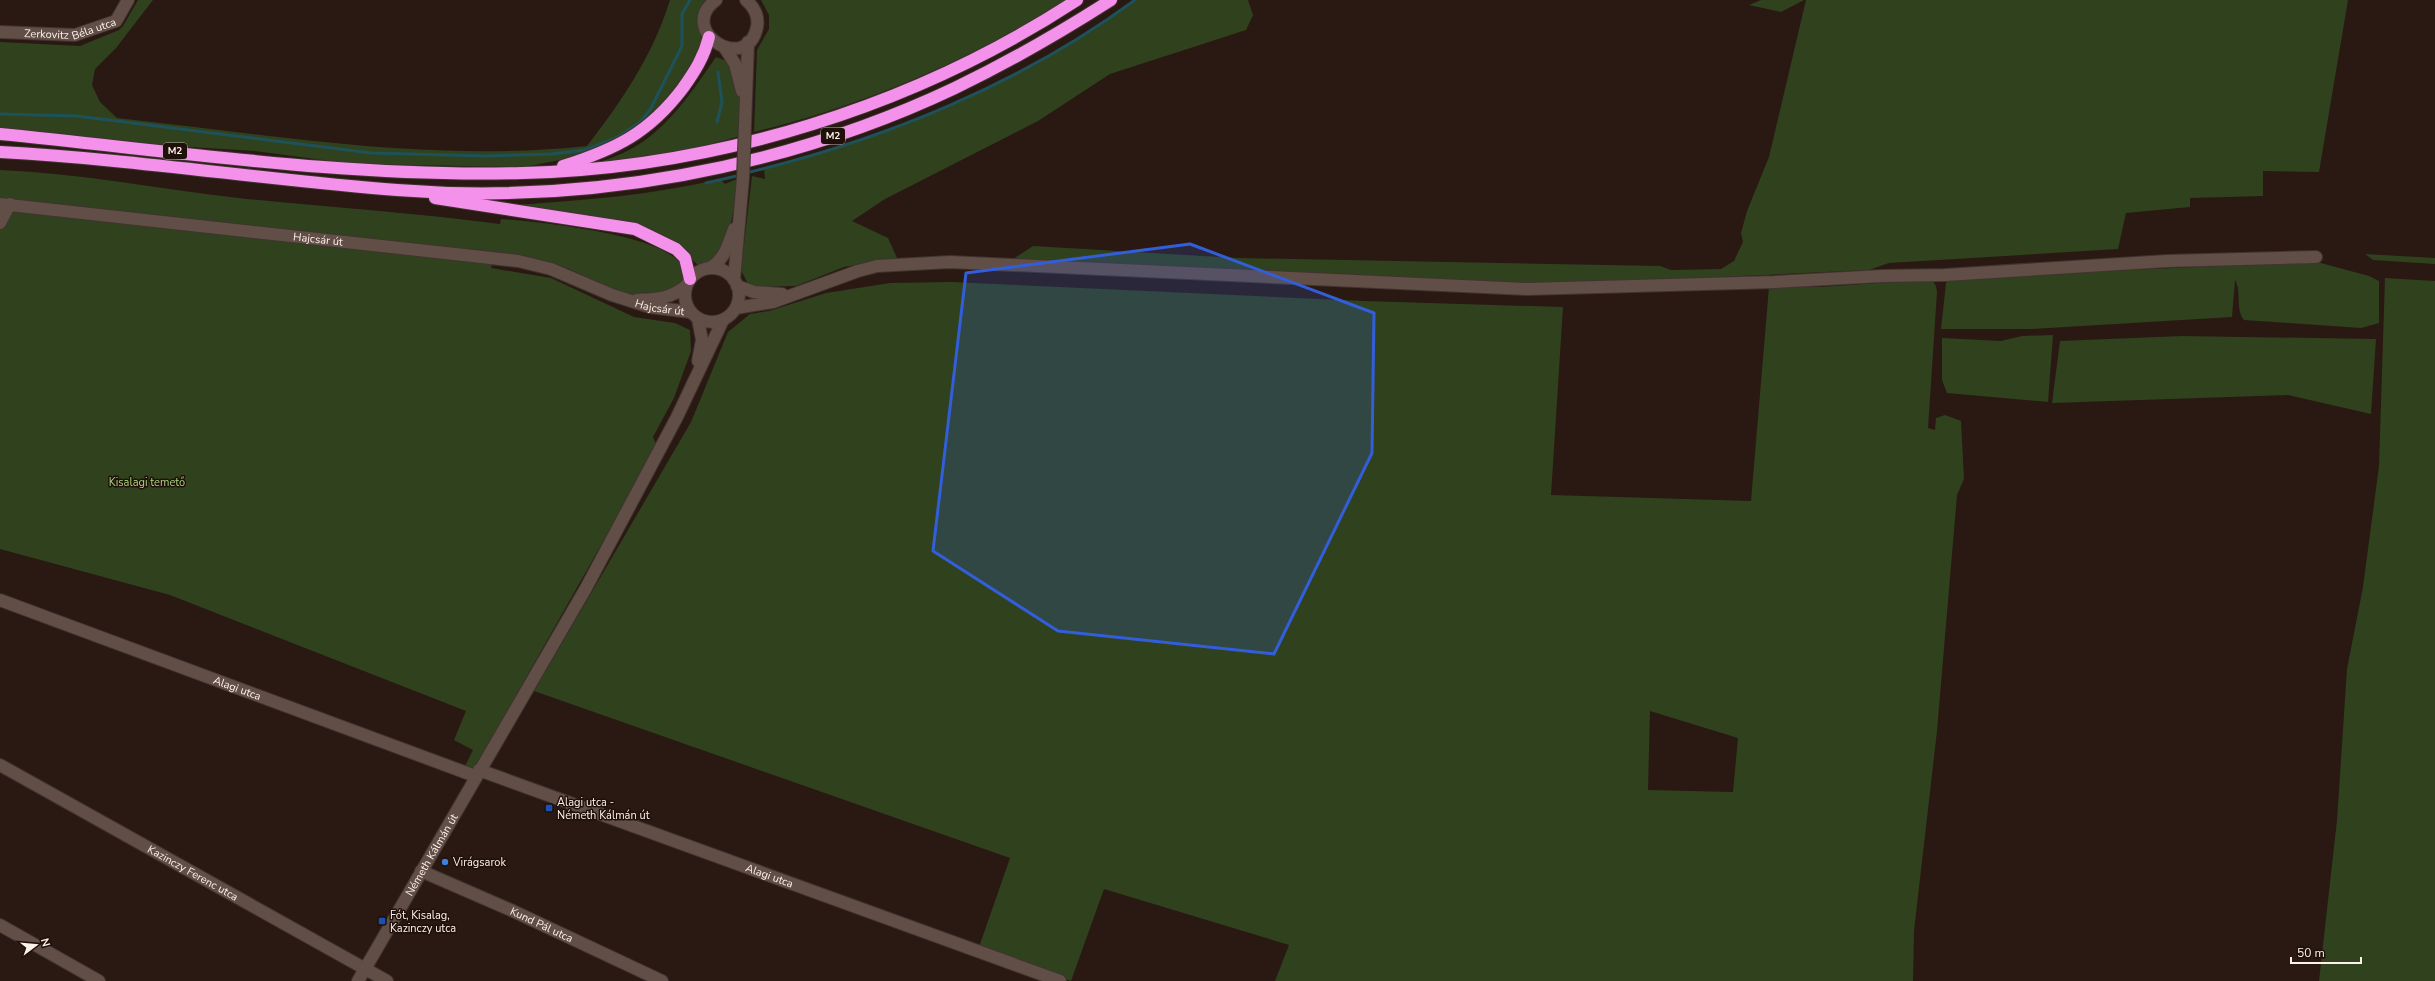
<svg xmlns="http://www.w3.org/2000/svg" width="2435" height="981" font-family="'Nunito Sans',sans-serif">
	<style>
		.green { fill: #30411e; fill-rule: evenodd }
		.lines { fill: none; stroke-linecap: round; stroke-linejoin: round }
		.stream { stroke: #1e525b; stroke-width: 3 }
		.minor-casing { stroke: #403430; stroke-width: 14 }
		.highway-casing { stroke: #403430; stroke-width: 14 }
		.minor { stroke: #614e46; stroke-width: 12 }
		.highway { stroke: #f491eb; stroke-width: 12 }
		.minor-bridge-casing { stroke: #403430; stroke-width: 14; stroke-linecap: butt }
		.minor-bridge { stroke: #614e46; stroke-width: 12 }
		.marked { fill: #335eda; fill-opacity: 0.2; stroke: #335eda; stroke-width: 3; stroke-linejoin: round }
		.transit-dot { fill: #1a4fb4; stroke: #1f1009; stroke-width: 1.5 }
		.shop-dot { fill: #3f7fe0; stroke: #1f1009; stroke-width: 1.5 }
		.labels { text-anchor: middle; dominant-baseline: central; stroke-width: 3; stroke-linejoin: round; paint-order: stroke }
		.shield { fill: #1f1009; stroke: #baaea8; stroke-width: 1 }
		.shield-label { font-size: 10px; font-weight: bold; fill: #fdf1ec }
		.street-label { font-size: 11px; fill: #fdf1ec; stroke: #1f1009 }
		.park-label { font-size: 11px; fill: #a9d67e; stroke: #1f1009 }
		.poi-label { font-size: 11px; fill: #fdf1ec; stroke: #1f1009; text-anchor: start }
	</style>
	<rect width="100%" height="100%" fill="#291912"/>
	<g class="green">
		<path d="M138 0H153L116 48 95 69 92 85 100 102 117 118C273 135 429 163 587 146 622 101 653 55 670 0H708L699 24 703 44 673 95 632 136 575 157 524 167 353 164 255 151 159 145 0 130V42L80 46 119 30 123 26Z"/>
		<path d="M761 0H1068C1049 13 1028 24 1008 34 928 77 842 111 754 132L757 50 769 29V15Z"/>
		<path d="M1137 0H1248L1253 15 1246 30 1110 74 1038 121 885 199 852 221 888 238 897 258 844 267 796 286 754 287 748 284 741 270 752 176 765 179 764 169C792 163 820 153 848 144 949 110 1051 64 1137 0Z"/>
		<path d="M1761 0H1804L1781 12 1749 5Z"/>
		<path d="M1806 0H2348L2319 172 2263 171V196L2190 198V207L2126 213 2118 249 1889 263 1869 270 1526 286 1007 263 1033 246 1237 258 1660 266 1671 270 1721 269 1734 261 1743 242 1741 233 1747 211 1769 157Z"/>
		<path d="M716 57 729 62 740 97V136C693 150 645 158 597 163 608 159 620 155 631 149 668 129 693 90 716 57Z"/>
		<path d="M0 170C80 173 158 189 238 198 325 207 413 213 500 224L501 219C523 221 719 236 679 287 674 293 667 293 660 294 651 295 641 297 632 296 604 291 582 271 554 264 535 259 514 258 494 255L491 268 551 278 634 317 675 323 690 330 691 351 674 398 653 437 657 446 475 768H464L473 750 454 740 466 711 170 595 0 549Z"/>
		<path d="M720 179 725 184 737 179C734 209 731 236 717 263L703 267 699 266 676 244 517 205C586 200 653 195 720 179Z"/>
		<path d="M2365 254 2435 258V264L2373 260Z"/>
		<path d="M2317 262 2369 276 2379 281V323L2361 328 2244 320C2235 309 2242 292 2235 280L2232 317 2030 329H1941L1946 283 1951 277Z"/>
		<path d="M2385 278 2435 281V981H2319L2337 820 2347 669 2363 587 2379 466Z"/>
		<path d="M1921 280H1932L1936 286 1937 292 1928 428 1935 430 1936 418 1945 415 1961 421 1964 479 1957 495 1937 731 1914 931 1913 981H1275L1289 945 1104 889 1071 981 979 947 1010 858 534 691 691 422 728 332 750 314 769 311 826 293 890 283 951 282 1364 301 1563 307 1551 495 1751 501 1769 287H1820ZM1650 711 1738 738 1733 792 1648 790Z"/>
		<path d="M2053 335 2048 402 1947 393 1942 380V338L2001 341 2022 336Z"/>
		<path d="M2182 336 2376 339 2371 414 2288 395 2052 403 2060 341Z"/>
	</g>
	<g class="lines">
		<g class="stream">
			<path d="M0 114 77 116 371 153 487 156 552 154 585 150 616 138 639 123 650 110 682 46V14L690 0"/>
			<path d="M717 122 722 102 718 72"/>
			<path d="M746 173C883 140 1021 84 1135 0"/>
			<path d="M706 183 741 175"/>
		</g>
		<defs>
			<g id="minor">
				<path d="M716 0C675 30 747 76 757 27 759 16 754 7 746 0"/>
				<path id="s1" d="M0 32 75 35 116 21 128 0"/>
				<path d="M725 48 735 64 742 91"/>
				<path d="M745 125 748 42"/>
				<path id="s2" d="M0 204 518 261 551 269 612 295 650 307 690 312"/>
				<path d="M0 223 10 204"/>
				<path d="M710 268C725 259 728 245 734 229"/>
				<circle cx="712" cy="295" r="27"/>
				<path d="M734 280 743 178"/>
				<path d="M737 286 754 292 782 294"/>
				<path d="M637 300C657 299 670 299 686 286"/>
				<path d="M736 308 773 302 858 271 877 266 950 262 1528 289 1775 282 1882 276 1945 275 2167 261 2316 257"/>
				<path d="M698 361 702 340 698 319"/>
				<path id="s3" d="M0 600 475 776"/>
				<path id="s4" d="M0 765 387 981"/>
				<path id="s5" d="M479 770 1060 981"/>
				<path id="s6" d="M421 871 513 911 662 981"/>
				<path d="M0 925 99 981"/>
				<path id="s7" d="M358 981 586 588 677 417 723 320"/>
			</g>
			<g id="highway">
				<path d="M0 134C174 151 349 178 523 173 717 168 915 106 1077 0"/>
				<path d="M0 152C133 159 265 180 397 190 586 205 784 169 955 88 1009 62 1061 32 1111 0"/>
				<path d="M563 166C616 149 649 133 683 88 695 71 704 57 709 37"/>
				<path d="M435 198 635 229 676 249 685 258 690 279"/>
			</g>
		</defs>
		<use href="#minor" class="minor-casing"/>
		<use href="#highway" class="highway-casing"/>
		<use href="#minor" class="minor"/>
		<use href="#highway" class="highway"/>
		<defs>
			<path id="minor-bridge" d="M743 178 745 125"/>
		</defs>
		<use href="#minor-bridge" class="minor-bridge-casing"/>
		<use href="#minor-bridge" class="minor-bridge"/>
	</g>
	<path class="marked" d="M1190 244 1374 313 1372 453 1274 654 1058 631 933 551 966 273Z"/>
	<g class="transit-dot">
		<rect x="545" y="804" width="8" height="8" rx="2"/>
		<rect x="378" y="917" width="8" height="8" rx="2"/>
	</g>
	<circle class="shop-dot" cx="445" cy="862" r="4"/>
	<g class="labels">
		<g class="shield">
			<rect x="821" y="128" width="24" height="16" rx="3"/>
			<rect x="163" y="143" width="24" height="16" rx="3"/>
		</g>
		<g class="shield-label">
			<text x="833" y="136">M2</text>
			<text x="175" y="151">M2</text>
		</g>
		<g class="street-label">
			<text stroke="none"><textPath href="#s1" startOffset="71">Zerkovitz Béla utca</textPath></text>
			<text stroke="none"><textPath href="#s2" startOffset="320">Hajcsár út</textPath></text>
			<text stroke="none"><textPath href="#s2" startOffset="671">Hajcsár út</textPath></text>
			<text stroke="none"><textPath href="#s3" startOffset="253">Alagi utca</textPath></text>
			<text stroke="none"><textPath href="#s7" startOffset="146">Németh Kálmán út</textPath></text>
			<text stroke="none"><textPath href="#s4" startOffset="221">Kazinczy Ferenc utca</textPath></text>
			<text stroke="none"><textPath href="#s5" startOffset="309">Alagi utca</textPath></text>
			<text stroke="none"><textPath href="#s6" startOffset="132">Kund Pál utca</textPath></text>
		</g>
		<g class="park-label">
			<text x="147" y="482">Kisalagi temető</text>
		</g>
		<g class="poi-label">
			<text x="557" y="802">Alagi utca -<tspan x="557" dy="13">Németh Kálmán út</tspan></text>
			<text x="453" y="862">Virágsarok</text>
			<text x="390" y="915">Fót, Kisalag,<tspan x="390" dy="13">Kazinczy utca</tspan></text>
		</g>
	</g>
	<g transform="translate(36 945) rotate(74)" stroke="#1f1009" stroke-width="3" paint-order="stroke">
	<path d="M0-3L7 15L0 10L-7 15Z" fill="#fdf1ec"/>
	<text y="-6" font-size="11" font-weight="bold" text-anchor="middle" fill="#fdf1ec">N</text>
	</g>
	<path d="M2291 957v6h70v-6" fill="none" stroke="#fdf1ec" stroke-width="2"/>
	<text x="2297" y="957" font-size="12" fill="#fdf1ec" stroke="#1f1009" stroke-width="3" paint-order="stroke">50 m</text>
</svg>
